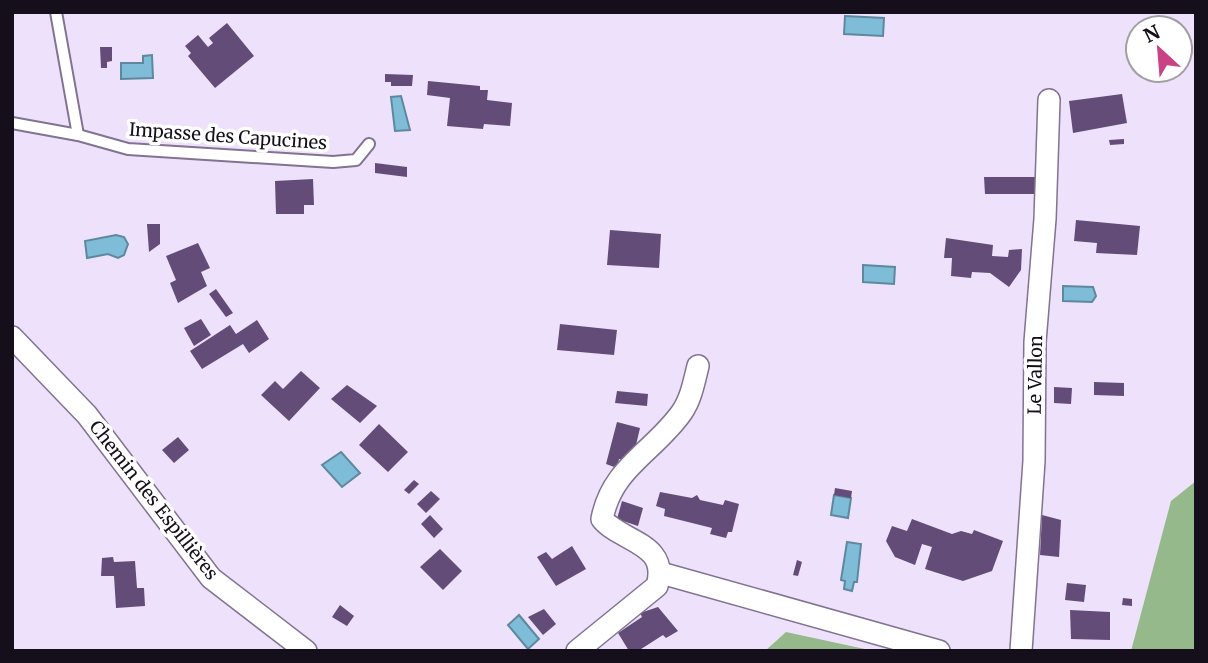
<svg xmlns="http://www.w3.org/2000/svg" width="1208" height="663" font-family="Merriweather,serif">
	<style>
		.forest { fill: #95b98b }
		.water { fill: #7ebcd7; stroke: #5e889e; stroke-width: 2 }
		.building { fill: #634c78 }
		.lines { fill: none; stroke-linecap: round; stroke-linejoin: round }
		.lane-casing { stroke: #827391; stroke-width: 14 }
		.street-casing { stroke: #827391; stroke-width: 24 }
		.lane { stroke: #fff; stroke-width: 10 }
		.street { stroke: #fff; stroke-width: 21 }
		.labels { text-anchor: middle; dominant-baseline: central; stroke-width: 7; stroke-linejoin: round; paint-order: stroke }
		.street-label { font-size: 18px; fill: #140f1a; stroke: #fff }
	</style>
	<rect width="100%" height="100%" fill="#eee1fc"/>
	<g class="forest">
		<path d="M1196 481V651H1131L1171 501Z"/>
		<path d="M786 632 874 651H765Z"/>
	</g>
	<g class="water">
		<path d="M845 16 884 18 883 36 844 34Z"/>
		<path d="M152 55 153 78 121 79V63H143V56Z"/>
		<path d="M401 96 410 130 395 131 391 97Z"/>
		<path d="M116 235 124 237 128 244 124 255 118 258 108 254 87 258 85 241Z"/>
		<path d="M863 265 895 267 894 284 863 282Z"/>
		<path d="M1063 286 1093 287 1096 296 1092 302 1063 301Z"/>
		<path d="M341 452 360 473 342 487 322 465Z"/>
		<path d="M834 495 851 498 848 518 831 515Z"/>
		<path d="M847 542 861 544 857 582H854L852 591 844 589 845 581 841 580Z"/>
		<path d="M519 615 539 639 528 649 508 625Z"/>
	</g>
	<g class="building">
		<path d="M227 23 254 56 215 88 188 56 191 53 185 46 198 35 208 47 213 43 209 38Z"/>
		<path d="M100 47H112V61L107 62V68H101Z"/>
		<path d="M385 74 413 75 412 86H391V82H385Z"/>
		<path d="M428 81 480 86V90H488L487 100 512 103 510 126 484 124 483 129 447 126 450 98 427 95Z"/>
		<path d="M1122 94 1127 123 1073 133 1069 101Z"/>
		<path d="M1124 139V144L1110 145 1109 140Z"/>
		<path d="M375 163 407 167V177L375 173Z"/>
		<path d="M984 177H1038V194H985Z"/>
		<path d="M313 179 314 205H304V214H276L275 181Z"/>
		<path d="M1076 220 1140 226 1137 255 1096 253 1097 243 1074 241Z"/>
		<path d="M147 224H160V244L149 252Z"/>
		<path d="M610 230 661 234 659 268 607 265Z"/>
		<path d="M946 238 993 245 992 256 1008 257 1009 250 1022 249 1021 270 1009 287 990 273 972 272 971 278 951 276 952 258H944Z"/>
		<path d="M198 243 210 268 201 272 207 286 178 303 170 283 176 280 166 256Z"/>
		<path d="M216 289 233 313 226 317 209 294Z"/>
		<path d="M201 319 211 335 194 346 184 328Z"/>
		<path d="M257 320 269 339 249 353 243 344 202 369 190 351 230 325 236 334Z"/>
		<path d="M560 324 617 330 614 355 557 350Z"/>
		<path d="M301 371 320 388 289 421 261 395 275 381 283 389Z"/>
		<path d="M1094 382 1124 383V396L1094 395Z"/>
		<path d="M347 385 377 406 360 423 331 399Z"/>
		<path d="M1054 387 1072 388 1071 404 1054 403Z"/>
		<path d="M617 391 648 394 647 406 615 403Z"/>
		<path d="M617 422 640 428 632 462 619 459 617 468 606 464Z"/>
		<path d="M379 424 408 452 388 472 359 445Z"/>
		<path d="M178 437 189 450 174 463 162 450Z"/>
		<path d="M414 480 419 484 409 494 404 490Z"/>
		<path d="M835 488 852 491 851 498 834 495Z"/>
		<path d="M431 491 440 499 426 513 417 504Z"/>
		<path d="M660 492 692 498 697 495 700 500 723 505 725 500 739 504 732 532H728L726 538 710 534 712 528 664 516 665 509 656 506Z"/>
		<path d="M622 501 643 508 638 526 617 519Z"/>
		<path d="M430 515 443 529 434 538 421 524Z"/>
		<path d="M1042 515 1061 520 1059 557 1040 555Z"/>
		<path d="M912 519 952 534 961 531 972 534 974 530 1003 541 992 571 963 581 925 569 932 547 922 544 915 565 895 557 886 541 892 526 907 531Z"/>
		<path d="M572 546 586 569 556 586 537 557 546 552 552 559Z"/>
		<path d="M440 549 462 571 443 590 420 567Z"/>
		<path d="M113 557 114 562 135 561 137 588H144L145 606 116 608 114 576H101L102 558Z"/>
		<path d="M797 560 802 562 798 576 793 575Z"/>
		<path d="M1067 583 1086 585 1084 602 1065 600Z"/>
		<path d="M1123 598 1132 599V606L1122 605Z"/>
		<path d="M340 605 354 616 347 626 332 617Z"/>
		<path d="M658 607 678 631 666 638 663 635 638 651H629L618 633 642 617 640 613Z"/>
		<path d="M544 609 556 624 543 635 528 617Z"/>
		<path d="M1070 610 1110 612V640L1071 639Z"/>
	</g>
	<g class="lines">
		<defs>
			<g id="lane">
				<path d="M56 12 78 135"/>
				<path d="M12 123 78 135 128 149 333 162 356 160 369 144"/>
			</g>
			<g id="street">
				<path d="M12 337 87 415 211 578 306 651"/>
				<path d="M661 573 939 651"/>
				<path d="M577 651 657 586C670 543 621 542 602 519 612 467 654 452 682 412 691 399 694 382 698 366"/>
				<path d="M1021 651 1034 461 1035 342 1045 219 1049 100"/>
			</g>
		</defs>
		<use href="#lane" class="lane-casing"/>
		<use href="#street" class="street-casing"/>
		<use href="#lane" class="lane"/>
		<use href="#street" class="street"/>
	</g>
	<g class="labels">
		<g class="street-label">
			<text transform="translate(228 136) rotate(4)">Impasse des Capucines</text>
			<text transform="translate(1035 375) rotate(-89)">Le Vallon</text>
			<text transform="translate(154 500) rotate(52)">Chemin des Espillières</text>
		</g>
	</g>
	<rect width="1208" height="663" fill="none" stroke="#140f1a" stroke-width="28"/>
	<g transform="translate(1159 49) rotate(334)"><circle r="33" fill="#ffffff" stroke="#a19fa3" stroke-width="2"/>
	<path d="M0-5L12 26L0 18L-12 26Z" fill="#c94384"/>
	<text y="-10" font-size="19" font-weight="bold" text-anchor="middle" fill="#140f1a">N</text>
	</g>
</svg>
